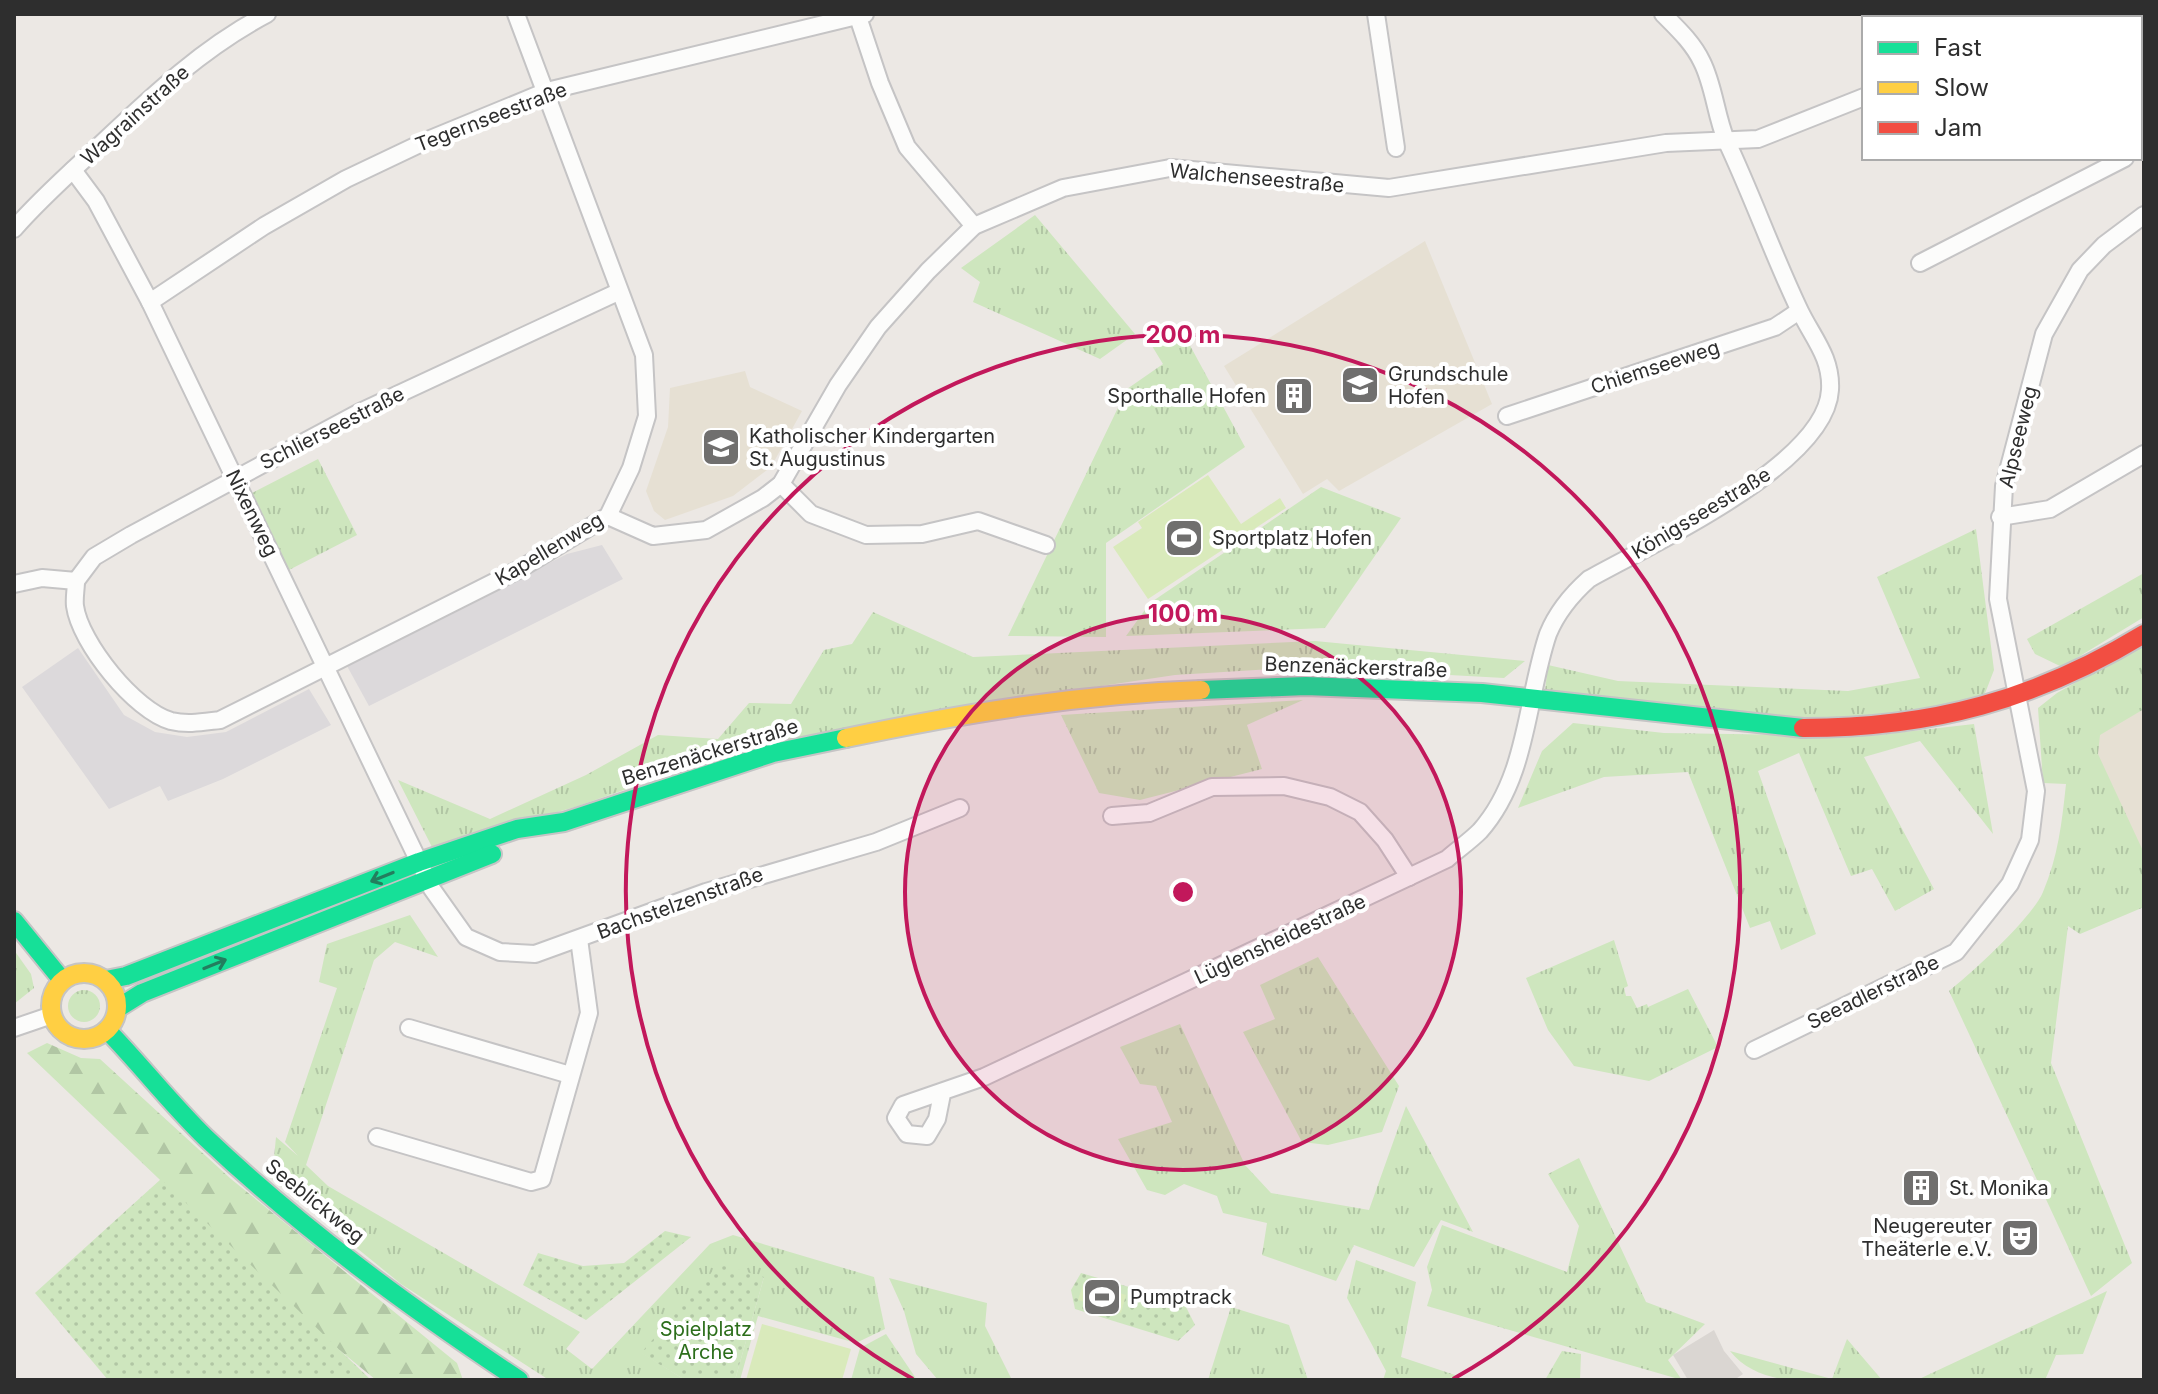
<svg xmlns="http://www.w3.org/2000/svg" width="2158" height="1394" font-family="Inter,sans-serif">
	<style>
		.industrial { fill: #dcd9db }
		.education { fill: #e6e0d3 }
		.grass { fill: url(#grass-tufts) }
		.forest { fill: url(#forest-firs) }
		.park { fill: url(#park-dots) }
		.pitch { fill: #d9eabb }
		.plaza { fill: #dad6d2 }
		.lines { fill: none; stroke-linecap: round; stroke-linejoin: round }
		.street-casing { stroke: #c5c4c5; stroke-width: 20 }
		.fast-casing { stroke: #c5c4c5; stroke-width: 22 }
		.slow-casing { stroke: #c5c4c5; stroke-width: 22 }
		.jam-casing { stroke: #c5c4c5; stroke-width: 22 }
		.street { stroke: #fcfcfb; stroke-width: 16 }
		.fast { stroke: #16e098; stroke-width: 18 }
		.slow { stroke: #ffcf43; stroke-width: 18 }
		.jam { stroke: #f24e42; stroke-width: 18 }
		.oneway { stroke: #237e5e }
		.ring { fill: none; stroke: #c2185b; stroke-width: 4 }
		.labels { text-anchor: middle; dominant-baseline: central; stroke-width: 8; stroke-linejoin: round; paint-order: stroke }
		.street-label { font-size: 20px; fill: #2e2e2e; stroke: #fff }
		.poi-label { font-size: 20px; fill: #2e2e2e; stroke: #fff; text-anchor: start }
		.park-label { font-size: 20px; fill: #2c6e1b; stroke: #fff }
		.centre { fill: #c2185b; stroke: #fff; stroke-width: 4 }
		.ring-label { font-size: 24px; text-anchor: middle; font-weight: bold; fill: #c2185b; stroke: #fff; stroke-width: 8; stroke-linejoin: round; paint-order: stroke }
	</style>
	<defs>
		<pattern id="grass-tufts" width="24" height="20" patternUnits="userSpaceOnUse" patternTransform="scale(2)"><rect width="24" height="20" fill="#cee6be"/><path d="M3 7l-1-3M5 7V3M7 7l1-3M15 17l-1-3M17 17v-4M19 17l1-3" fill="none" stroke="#b1c6a4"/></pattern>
		<pattern id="forest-firs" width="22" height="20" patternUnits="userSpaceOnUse" patternTransform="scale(2)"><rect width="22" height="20" fill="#cee6be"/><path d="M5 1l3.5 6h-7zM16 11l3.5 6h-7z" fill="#b1c6a4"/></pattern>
		<pattern id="park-dots" width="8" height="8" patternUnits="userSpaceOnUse" patternTransform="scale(2)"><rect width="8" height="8" fill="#cee6be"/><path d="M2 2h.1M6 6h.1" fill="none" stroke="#b1c6a4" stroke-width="1.8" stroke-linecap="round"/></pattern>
	</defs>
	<rect width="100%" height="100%" fill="#ece8e4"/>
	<g class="industrial">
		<path d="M602 545 623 579 369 706 347 666 567 554Z"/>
		<path d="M78 648 124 715 155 732 187 737 226 732 309 689 331 725 223 779 168 801 160 786 109 809 22 687Z"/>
	</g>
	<g class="education">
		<path d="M1425 241 1492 404 1339 491 1327 479 1303 494 1224 366Z"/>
		<path d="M745 371 750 387 802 411 771 467 733 496 665 520 654 511 646 491 668 427 670 388Z"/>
		<path d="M2144 689V887L2101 792 2094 728Z"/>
	</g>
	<g class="grass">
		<path d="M1035 215 1135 334 1100 359 973 302 980 282 961 268Z"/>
		<path d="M1180 327 1245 447 1106 543V637L1008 636 1127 389 1163 364 1152 346Z"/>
		<path d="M318 459 357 535 289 570 250 494Z"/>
		<path d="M1321 487 1401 518 1325 628 1126 636 1150 603Z"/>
		<path d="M1976 529 1994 670 1984 696 1905 717 1773 721 1545 691 1548 665 1618 681 1848 691 1920 678 1877 577Z"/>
		<path d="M2144 573V617L2062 667 2035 654 2027 639Z"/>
		<path d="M873 612 973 657 1315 641 1525 661 1504 678 1304 667 1175 675 928 712 742 749 575 807 432 847 398 780 490 819 586 775 658 735 718 739 749 703 791 704 824 650 852 644Z"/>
		<path d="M2144 644V709L2100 735 2098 754 2144 853V907L2080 934 2068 926 2051 1063 2132 1263 2091 1296 1949 991C1972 973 2032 918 2043 892 2058 857 2062 822 2066 784L2043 783 2038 708 2057 693Z"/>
		<path d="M1303 700 1247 725 1262 769 1140 800 1099 793 1061 715Z"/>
		<path d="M1573 723 1664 733 1869 736 1974 724 1993 834 1920 741 1864 757 1934 889 1895 911 1872 869 1851 876 1799 753 1758 771 1816 934 1781 950 1770 921 1750 928 1688 772 1604 777 1518 808 1542 751Z"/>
		<path d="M410 915 438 957 395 942 374 960 306 1165 328 1186 580 1332 566 1349 592 1369 710 1244 733 1235 874 1277 885 1329 856 1343 758 1316 740 1380H735L764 1277 642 1353 685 1380H549L401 1284 272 1179 276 1137 298 1156 285 1142 337 988 319 982 327 944Z"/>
		<path d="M1614 940 1628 986 1624 988 1626 996H1631L1637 1008 1647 1004 1648 1007 1688 989 1718 1047 1649 1081 1574 1066 1548 1030 1526 978Z"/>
		<path d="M14 950 31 974 34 988 14 1004Z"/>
		<path d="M1318 957 1399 1086 1382 1132 1328 1145 1302 1142 1243 1032 1275 1019 1260 985Z"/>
		<circle cx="84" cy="1006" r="16"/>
		<path d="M1180 1024 1245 1165 1271 1193 1369 1210 1406 1106 1473 1232 1441 1220 1414 1267 1354 1245 1336 1281 1262 1255 1267 1223 1223 1213 1217 1196 1184 1184 1165 1195 1147 1190 1118 1139 1172 1122 1156 1086 1140 1084 1120 1047Z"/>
		<path d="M1579 1158 1646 1302 1705 1324 1668 1360 1682 1380 1427 1306 1432 1290 1427 1267 1442 1225 1567 1272 1579 1226 1548 1174Z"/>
		<path d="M1356 1260 1416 1282 1401 1357 1455 1375 1458 1380H1383L1386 1371 1347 1298Z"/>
		<path d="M889 1278 987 1303 985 1326 1012 1380H938L916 1354 904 1311Z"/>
		<path d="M2107 1291 2083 1354 2056 1355 2045 1380H1917Z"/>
		<path d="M1231 1307 1289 1325 1308 1380H1208Z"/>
		<path d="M886 1334 917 1380H851L860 1348Z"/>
		<path d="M1847 1339 1882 1380C1833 1380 1763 1393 1730 1351L1832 1379Z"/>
		<path d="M1562 1351 1581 1354 1580 1380H1545Z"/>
	</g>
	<path class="forest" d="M47 1043 81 1058 100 1059 231 1179 457 1363 463 1380H376L332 1344 27 1053Z"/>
	<g class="park">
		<path d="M161 1179 371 1380H108L35 1293Z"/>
		<path d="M665 1231 691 1237 586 1320 523 1285 538 1253 583 1266 624 1263Z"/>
		<path d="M719 1264 764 1277 735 1380H685L641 1353Z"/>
		<path d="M1081 1273 1184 1303 1195 1325 1178 1341 1075 1309 1071 1290Z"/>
	</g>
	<g class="pitch">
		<path d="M1208 475 1241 524 1280 498 1286 508 1148 599 1113 547 1142 528 1138 522Z"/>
		<path d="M1084 1282 1126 1295 1121 1313 1078 1300Z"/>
		<path d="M762 1324 851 1349 842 1380H746Z"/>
	</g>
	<path class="plaza" d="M1714 1330 1724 1351 1743 1374 1734 1380H1688L1673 1355Z"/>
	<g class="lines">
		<defs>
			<g id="street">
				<path d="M857 14 880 83 907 147 974 226"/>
				<path d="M1376 14 1396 148"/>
				<path d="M1958 14 1959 18"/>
				<path d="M2140 151 2144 150"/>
				<path d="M73 170 96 201 150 302 432 889 466 937 500 952 535 954 706 892 876 842 960 808"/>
				<path d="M14 229C41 198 72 171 102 143 153 95 204 47 267 14"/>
				<path d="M1920 263 2125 158"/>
				<path d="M150 302 264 226 346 179 428 140 547 91 865 14"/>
				<path d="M1507 416 1775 327 1799 311"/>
				<path d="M781 484 811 514 866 535 922 534 978 521 1046 545"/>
				<path d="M608 516 653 536 706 530 763 498 781 484 838 385 878 327 928 271 974 226 1063 188 1170 168 1389 188 1666 143 1758 139 1864 97"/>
				<path d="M2000 517 2050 509 2144 454"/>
				<path d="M76 581C76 589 74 598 75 606 80 643 135 711 171 721 188 725 203 722 220 720L520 569 608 516 631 468 647 416 644 355 516 14"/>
				<path d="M14 584 42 578 76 581 94 557 131 535 360 412 618 292"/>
				<path d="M1112 816 1149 813 1212 787 1284 786 1330 797 1360 812 1385 840 1409 877"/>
				<path d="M14 1028 52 1015"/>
				<path d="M409 1028 570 1075"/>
				<path d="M1754 1050 1956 952 2010 884 2030 840 2036 791 1998 599 2004 486 2044 334 2080 270 2104 245 2144 215"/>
				<path d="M942 1094 937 1119 927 1136 907 1134 896 1118 903 1105 984 1077 1447 859C1457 850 1470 841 1480 831 1528 777 1526 699 1548 634 1557 612 1571 595 1589 579 1649 545 1826 465 1830 390 1832 356 1811 336 1798 307 1772 252 1752 195 1726 140 1716 116 1714 86 1702 62 1693 43 1678 29 1663 14"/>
				<path d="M377 1137 531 1182 542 1179 589 1013 579 939"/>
			</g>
			<g id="fast">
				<path d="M1201 690 1306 686 1482 693 1803 728"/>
				<path d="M14 921 62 980"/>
				<path d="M106 980 126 976 419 862 517 829 564 822 773 753 846 738"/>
				<path d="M118 1008 142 993 492 854"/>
				<path d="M107 1030C141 1065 171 1104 206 1138 302 1229 409 1307 519 1380"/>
			</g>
			<g id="slow">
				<path d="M846 738C964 713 1081 694 1201 690"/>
				<circle cx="84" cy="1006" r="33"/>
			</g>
			<path id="jam" d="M1803 728C1932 728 2035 700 2144 634"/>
		</defs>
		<use href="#street" class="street-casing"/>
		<use href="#fast" class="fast-casing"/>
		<use href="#slow" class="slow-casing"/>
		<use href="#jam" class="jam-casing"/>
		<use href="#street" class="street"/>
		<use href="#fast" class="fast"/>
		<use href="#slow" class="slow"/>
		<use href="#jam" class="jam"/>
	</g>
	<defs><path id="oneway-shaft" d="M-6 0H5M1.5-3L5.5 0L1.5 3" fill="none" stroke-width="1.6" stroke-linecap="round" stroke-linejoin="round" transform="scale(2)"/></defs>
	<g class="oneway">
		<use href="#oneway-shaft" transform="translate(382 877) rotate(158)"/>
		<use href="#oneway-shaft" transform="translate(215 964) rotate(-22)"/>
	</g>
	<circle cx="1183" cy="892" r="278" fill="#c2185b" fill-opacity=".12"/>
	<g class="ring">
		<circle cx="1183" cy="892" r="278"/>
		<path d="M913 1379A557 557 0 1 1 1453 1379"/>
	</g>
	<defs>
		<symbol id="school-square" viewBox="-11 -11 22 22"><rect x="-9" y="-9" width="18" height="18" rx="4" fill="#706f6e" stroke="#fff"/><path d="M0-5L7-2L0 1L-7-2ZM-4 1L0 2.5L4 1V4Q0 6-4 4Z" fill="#fff"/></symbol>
		<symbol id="building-square" viewBox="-11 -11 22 22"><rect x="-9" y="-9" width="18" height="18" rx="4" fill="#706f6e" stroke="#fff"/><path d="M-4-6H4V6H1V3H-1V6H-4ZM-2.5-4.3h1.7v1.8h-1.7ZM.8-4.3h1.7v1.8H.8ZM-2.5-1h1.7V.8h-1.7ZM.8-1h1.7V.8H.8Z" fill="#fff"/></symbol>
		<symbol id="stadium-square" viewBox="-11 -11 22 22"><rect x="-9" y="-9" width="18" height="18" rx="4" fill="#706f6e" stroke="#fff"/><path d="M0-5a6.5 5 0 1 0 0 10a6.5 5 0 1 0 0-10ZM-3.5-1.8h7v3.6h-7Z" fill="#fff"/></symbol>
		<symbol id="theatre-square" viewBox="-11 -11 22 22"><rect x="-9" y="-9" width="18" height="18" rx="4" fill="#706f6e" stroke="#fff"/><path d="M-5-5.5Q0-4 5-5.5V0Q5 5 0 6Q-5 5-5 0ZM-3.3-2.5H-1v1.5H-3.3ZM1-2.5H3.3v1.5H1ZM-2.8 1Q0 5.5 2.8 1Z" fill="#fff"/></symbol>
	</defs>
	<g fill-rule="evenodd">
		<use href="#school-square" x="1338" y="363" width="44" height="44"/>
		<use href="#building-square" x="1272" y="374" width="44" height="44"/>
		<use href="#school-square" x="699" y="425" width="44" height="44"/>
		<use href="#stadium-square" x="1162" y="516" width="44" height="44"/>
		<use href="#building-square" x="1899" y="1166" width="44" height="44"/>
		<use href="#theatre-square" x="1998" y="1216" width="44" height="44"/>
		<use href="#stadium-square" x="1080" y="1275" width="44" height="44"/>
	</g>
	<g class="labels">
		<g class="street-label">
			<text transform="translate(135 115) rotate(-42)">Wagrainstraße</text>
			<text transform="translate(491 117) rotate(-21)">Tegernseestraße</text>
			<text transform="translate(1257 178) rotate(5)">Walchenseestraße</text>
			<text transform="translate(1655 367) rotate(-18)">Chiemseeweg</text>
			<text transform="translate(332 428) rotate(-27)">Schlierseestraße</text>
			<text transform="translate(2018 437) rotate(-76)">Alpseeweg</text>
			<text transform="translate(252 513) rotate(64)">Nixenweg</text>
			<text transform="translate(1701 513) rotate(-31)">Königsseestraße</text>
			<text transform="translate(549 549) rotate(-31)">Kapellenweg</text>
			<text transform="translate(1356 667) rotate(2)">Benzenäckerstraße</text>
			<text transform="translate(710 752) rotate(-17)">Benzenäckerstraße</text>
			<text transform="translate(680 903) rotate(-20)">Bachstelzenstraße</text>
			<text transform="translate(1280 939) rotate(-25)">Lüglensheidestraße</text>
			<text transform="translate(1873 992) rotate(-26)">Seeadlerstraße</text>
			<text transform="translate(315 1201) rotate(39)">Seeblickweg</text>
		</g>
		<g class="poi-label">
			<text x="1388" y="374">Grundschule<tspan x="1388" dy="23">Hofen</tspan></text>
			<text x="1266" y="396" text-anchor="end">Sporthalle Hofen</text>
			<text x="749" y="436">Katholischer Kindergarten<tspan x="749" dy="23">St. Augustinus</tspan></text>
			<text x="1212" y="538">Sportplatz Hofen</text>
			<text x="1949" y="1188">St. Monika</text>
			<text x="1992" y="1226" text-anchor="end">Neugereuter<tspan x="1992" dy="23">Theäterle e.V.</tspan></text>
			<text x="1130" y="1297">Pumptrack</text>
		</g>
		<g class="park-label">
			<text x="706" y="1329">Spielplatz<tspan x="706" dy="23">Arche</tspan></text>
		</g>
	</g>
	<circle cx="1183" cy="892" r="12" class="centre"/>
	<g class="ring-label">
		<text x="1183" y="343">200 m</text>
		<text x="1183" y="622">100 m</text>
	</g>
	<rect width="2158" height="1394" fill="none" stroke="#2e2e2e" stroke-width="32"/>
	<rect x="1862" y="16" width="280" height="144" fill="#ffffff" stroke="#ababab" stroke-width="2"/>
	<rect x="1878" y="42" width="40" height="12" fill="#16e098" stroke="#ababab" stroke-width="2"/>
	<text x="1934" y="56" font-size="24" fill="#2e2e2e">Fast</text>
	<rect x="1878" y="82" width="40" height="12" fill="#ffcf43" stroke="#ababab" stroke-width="2"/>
	<text x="1934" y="96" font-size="24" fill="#2e2e2e">Slow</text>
	<rect x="1878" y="122" width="40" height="12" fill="#f24e42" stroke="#ababab" stroke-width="2"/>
	<text x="1934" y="136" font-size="24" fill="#2e2e2e">Jam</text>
</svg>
